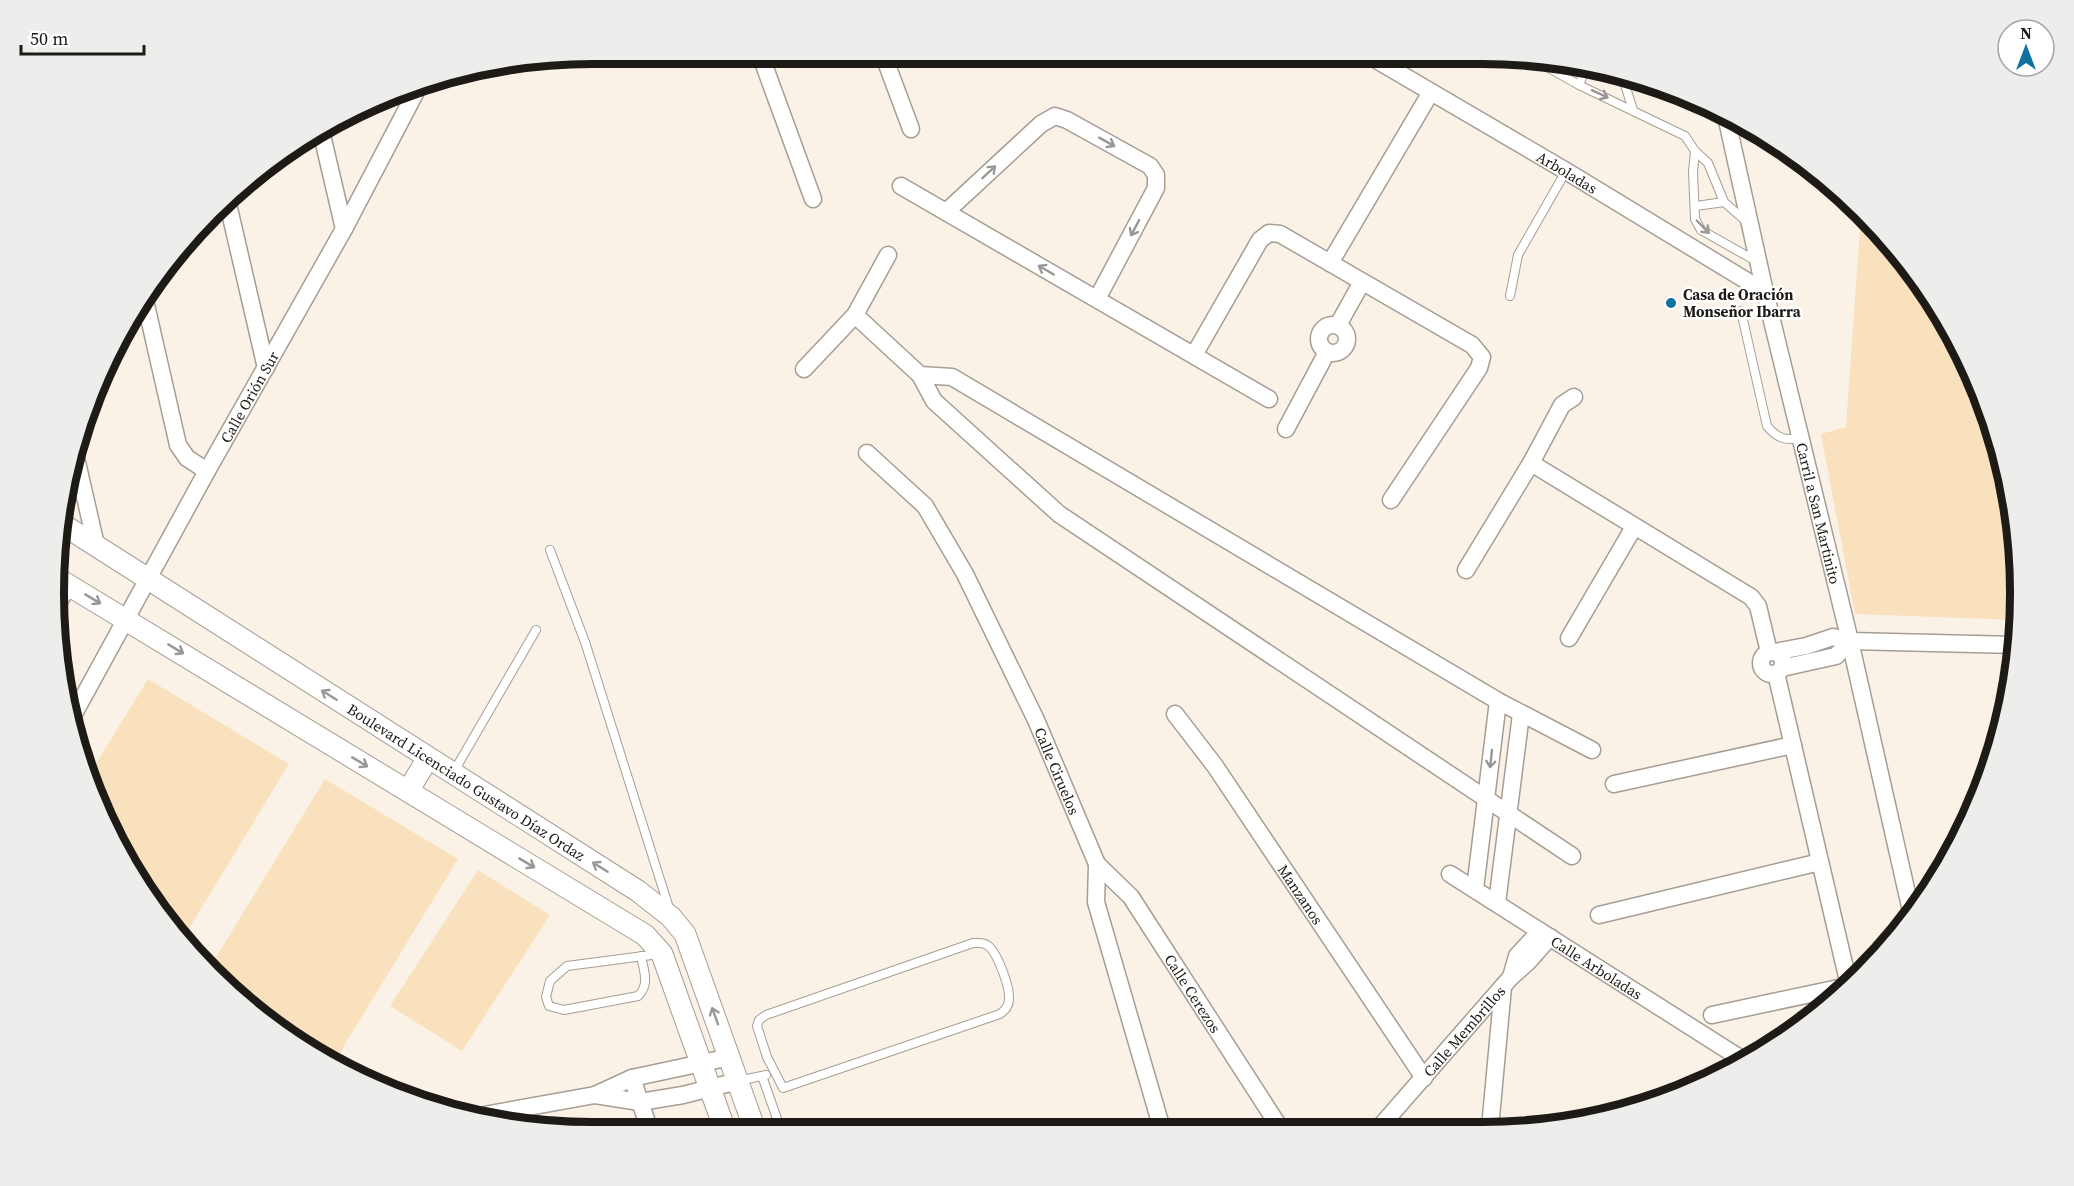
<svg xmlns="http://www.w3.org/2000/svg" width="2074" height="1186" font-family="'Source Serif 4',serif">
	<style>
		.green { fill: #fae1be }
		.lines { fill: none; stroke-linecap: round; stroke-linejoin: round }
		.service-casing { stroke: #a69e94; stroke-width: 10 }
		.minor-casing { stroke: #a69e94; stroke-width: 19 }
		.tertiary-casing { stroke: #a69e94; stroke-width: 23 }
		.service { stroke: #fff; stroke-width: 8 }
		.minor { stroke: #fff; stroke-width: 16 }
		.tertiary { stroke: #fff; stroke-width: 21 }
		.oneway { stroke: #9a9897 }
		.poi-dot { fill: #0f729f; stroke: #fff; stroke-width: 2 }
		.labels { text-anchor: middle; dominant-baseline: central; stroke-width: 5; stroke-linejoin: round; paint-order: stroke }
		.street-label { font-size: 15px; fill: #1e1b17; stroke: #fff }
		.poi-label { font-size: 15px; font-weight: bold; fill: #1e1b17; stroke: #fff; text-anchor: start }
		.rim { fill: none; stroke: #1e1b17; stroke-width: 8 }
	</style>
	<rect width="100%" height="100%" fill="#faf2e6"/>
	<g class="green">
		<path d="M1861 214 1909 265 1965 355 2002 454 2019 558 2017 620 1855 614 1821 434 1846 427Z"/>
		<path d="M148 679 289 764 182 940 95 799 89 775Z"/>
		<path d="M325 779 458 859 333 1064 323 1060 210 967Z"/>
		<path d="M478 870 550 915 462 1051 390 1006Z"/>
	</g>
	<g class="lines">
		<defs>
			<g id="service">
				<path d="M1531 58 1579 85 1685 136 1695 151 1708 163 1724 202 1747 222"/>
				<path d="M1591 68 1624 83"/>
				<path d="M1621 72 1633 110"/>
				<path d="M1579 85 1586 67"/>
				<path d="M1695 151 1693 172 1695 219 1701 230 1756 261"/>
				<path d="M1696 206 1724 202"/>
				<path d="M1510 296 1518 255 1566 171"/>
				<path d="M1741 311 1767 426C1777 438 1785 441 1800 438"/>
				<path d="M550 550 585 642 669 908"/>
				<path d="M453 773 536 630"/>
				<path d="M973 943C979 943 983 942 987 945 997 951 1010 987 1009 999 1009 1006 1006 1010 1000 1014L783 1088 767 1057 757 1026 759 1020 766 1015Z"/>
				<path d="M641 956C644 971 650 985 638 996L564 1010 549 1006 546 997 550 981 567 966 659 954"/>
				<path d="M762 1076 781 1130"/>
				<path d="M738 1081 766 1075"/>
			</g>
			<g id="minor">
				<path d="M760 54 813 199"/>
				<path d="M883 54 911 129"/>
				<path id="s1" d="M1368 55 1566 171 1765 292"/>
				<path id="s2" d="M1726 116 1765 292 1850 641 1911 911"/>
				<path d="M322 135 344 229"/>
				<path d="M901 186 1269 399"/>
				<path d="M228 204 266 368"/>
				<path d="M946 212 1041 124 1055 116 1067 120 1150 166 1156 175V188L1097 299"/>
				<path d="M1330 263 1431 92"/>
				<path d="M144 296 178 445 187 458 207 471"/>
				<path d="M855 315 920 375 934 401 1059 514 1572 856"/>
				<circle cx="1333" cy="339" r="14"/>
				<path d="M1338 325 1362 282"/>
				<path d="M1194 355 1260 240 1269 233 1280 234 1472 345 1482 357 1479 368 1391 500"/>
				<path d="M804 369 855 315 888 255"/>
				<path d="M920 375 952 377 1498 701 1592 750"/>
				<path d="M1286 429 1327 352"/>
				<path d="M74 449 96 545"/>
				<path id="s3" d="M867 453 925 506 965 574 1036 720 1097 864 1096 902 1162 1129"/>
				<path d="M1531 463 1751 597 1758 606 1769 652"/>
				<path d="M1466 570 1531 463 1562 405 1574 397"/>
				<path d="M58 603 69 585"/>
				<path d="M1569 638 1634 527"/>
				<path d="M1775 652 1806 646 1833 637 1850 641 2016 645"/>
				<circle cx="1772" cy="663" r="11"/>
				<path d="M1782 668 1836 656 1850 641"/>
				<path d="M1776 673 1849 985"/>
				<path id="s4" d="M75 712 207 471 344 229 421 82"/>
				<path id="s5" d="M1175 714 1215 766 1424 1078"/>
				<path d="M1614 784 1793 745"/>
				<path id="s6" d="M1097 864 1131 897 1280 1128"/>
				<path id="s7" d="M1450 874 1743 1060"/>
				<path d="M1475 889 1498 701"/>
				<path d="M1497 903 1521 714"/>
				<path d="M1599 915 1820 862"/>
				<path d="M1511 977 1517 956 1540 931"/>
				<path d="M1712 1015 1848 986"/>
				<path d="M632 1078 650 1131"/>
				<path d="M595 1095 640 1102 683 1095 738 1081"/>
				<path d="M473 1117 595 1095 632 1078 730 1057"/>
				<path id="s8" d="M1379 1128 1511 977 1528 962 1550 937"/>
				<path d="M1490 1128 1503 987"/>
			</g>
			<g id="tertiary">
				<path id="s9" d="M65 526 638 891 671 917 685 934 755 1130"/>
				<path d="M60 580 645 935 662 954 725 1130"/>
				<path d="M408 791 428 758"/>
			</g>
		</defs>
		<use href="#service" class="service-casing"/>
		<use href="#minor" class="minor-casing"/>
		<use href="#tertiary" class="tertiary-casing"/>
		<use href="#service" class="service"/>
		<use href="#minor" class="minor"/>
		<use href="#tertiary" class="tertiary"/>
	</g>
	<defs><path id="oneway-shaft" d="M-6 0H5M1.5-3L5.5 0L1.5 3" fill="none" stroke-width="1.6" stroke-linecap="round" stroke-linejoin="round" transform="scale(1.5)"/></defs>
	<g class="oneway">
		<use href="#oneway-shaft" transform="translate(1600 94) rotate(25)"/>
		<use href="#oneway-shaft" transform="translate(1107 142) rotate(29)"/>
		<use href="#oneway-shaft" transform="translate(989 172) rotate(-43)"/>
		<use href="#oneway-shaft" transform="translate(1703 227) rotate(46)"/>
		<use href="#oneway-shaft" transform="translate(1135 228) rotate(118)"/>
		<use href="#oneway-shaft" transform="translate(1046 270) rotate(-150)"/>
		<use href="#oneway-shaft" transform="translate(93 599) rotate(31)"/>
		<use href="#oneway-shaft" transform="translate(176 649) rotate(31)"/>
		<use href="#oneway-shaft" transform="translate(329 695) rotate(-148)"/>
		<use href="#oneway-shaft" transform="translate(1491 759) rotate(96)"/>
		<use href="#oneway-shaft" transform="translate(360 762) rotate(31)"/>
		<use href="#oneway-shaft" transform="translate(527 863) rotate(31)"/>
		<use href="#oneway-shaft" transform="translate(600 867) rotate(-148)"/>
		<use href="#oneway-shaft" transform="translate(715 1016) rotate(-110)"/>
	</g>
	<circle class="poi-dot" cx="1671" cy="303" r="6"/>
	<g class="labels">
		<g class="street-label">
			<text stroke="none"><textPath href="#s1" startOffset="231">Arboladas</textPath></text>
			<text stroke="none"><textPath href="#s4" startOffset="360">Calle Orión Sur</textPath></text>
			<text stroke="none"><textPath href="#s2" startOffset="408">Carril a San Martinito</textPath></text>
			<text stroke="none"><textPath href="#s3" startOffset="375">Calle Ciruelos</textPath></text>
			<text stroke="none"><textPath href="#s9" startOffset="476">Boulevard Licenciado Gustavo Díaz Ordaz</textPath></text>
			<text stroke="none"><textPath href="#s5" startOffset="220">Manzanos</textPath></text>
			<text stroke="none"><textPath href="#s7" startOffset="174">Calle Arboladas</textPath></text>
			<text stroke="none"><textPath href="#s6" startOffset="162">Calle Cerezos</textPath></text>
			<text stroke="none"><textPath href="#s8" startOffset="129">Calle Membrillos</textPath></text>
		</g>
		<g class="poi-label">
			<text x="1683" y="294">Casa de Oración<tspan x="1683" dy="17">Monseñor Ibarra</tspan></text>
		</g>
	</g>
	<path d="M0 0H2074V1186H0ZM592 64H1482A528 528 0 0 1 2010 592V594A528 528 0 0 1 1482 1122H592A528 528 0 0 1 64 594V592A528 528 0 0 1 592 64Z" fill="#ededec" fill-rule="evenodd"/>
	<path class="rim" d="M592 64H1482A528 528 0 0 1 2010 592V594A528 528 0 0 1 1482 1122H592A528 528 0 0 1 64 594V592A528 528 0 0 1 592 64Z"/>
	<g transform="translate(2026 48)"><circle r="28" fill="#ffffff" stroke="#a5a4a2" stroke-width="1.5"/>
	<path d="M0-4.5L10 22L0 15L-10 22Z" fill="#0f729f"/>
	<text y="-9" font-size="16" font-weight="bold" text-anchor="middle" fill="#1e1b17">N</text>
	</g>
	<path d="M21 45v9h123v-9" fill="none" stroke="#1e1b17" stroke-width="3"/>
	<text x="30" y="45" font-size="18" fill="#1e1b17" stroke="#ffffff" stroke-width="4.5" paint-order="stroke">50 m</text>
</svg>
